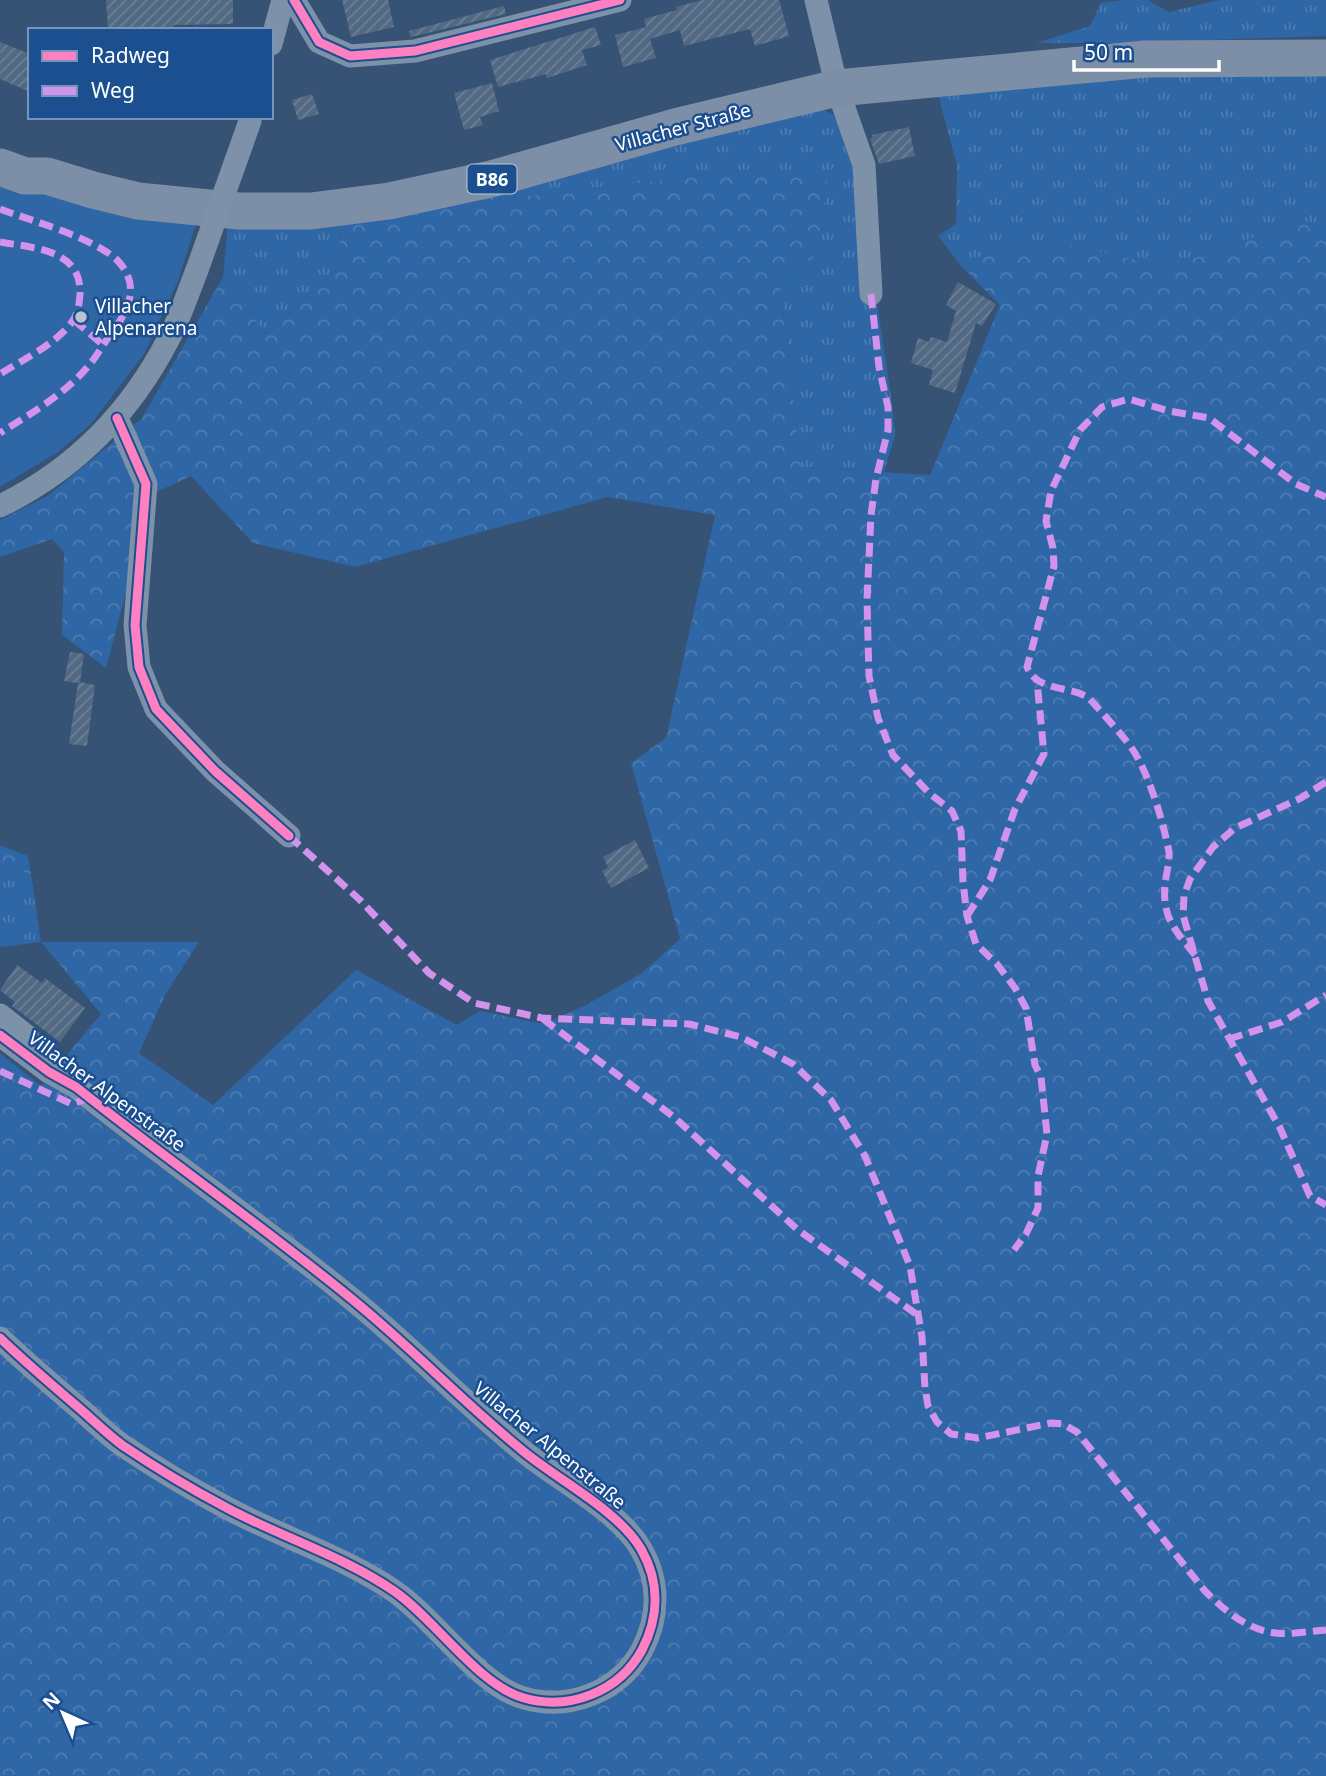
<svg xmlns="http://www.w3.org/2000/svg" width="1326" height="1776" font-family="'Noto Sans',sans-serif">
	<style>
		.grass { fill: url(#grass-tufts) }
		.forest { fill: url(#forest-crowns) }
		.pitch { fill: #2f66a5 }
		.building { fill: url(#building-hatch) }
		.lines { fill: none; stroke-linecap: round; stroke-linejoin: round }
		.street { stroke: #7d92a8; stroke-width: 23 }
		.primary { stroke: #7d8ea7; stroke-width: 37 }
		.street-bridge { stroke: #7d92a8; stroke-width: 23 }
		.quiet { stroke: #d193ec; stroke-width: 7; stroke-dasharray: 14 7; stroke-linecap: butt }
		.cycleway-casing { stroke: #1b4f8f; stroke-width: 13 }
		.cycleway { stroke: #ff80c0; stroke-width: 9 }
		.poi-dot { fill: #b9c2ce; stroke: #1b4f8f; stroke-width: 2.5 }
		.labels { text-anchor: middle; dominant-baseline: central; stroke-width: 5; stroke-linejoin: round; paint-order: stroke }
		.shield { fill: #1b4f8f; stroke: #bbcadd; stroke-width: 2 }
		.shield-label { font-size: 18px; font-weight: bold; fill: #fff }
		.street-label { font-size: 19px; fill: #fff; stroke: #1b4f8f }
		.poi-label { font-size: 19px; fill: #fff; stroke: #1b4f8f; text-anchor: start }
	</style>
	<defs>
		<pattern id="grass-tufts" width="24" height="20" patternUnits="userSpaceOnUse" patternTransform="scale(1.75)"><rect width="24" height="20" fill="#2f66a5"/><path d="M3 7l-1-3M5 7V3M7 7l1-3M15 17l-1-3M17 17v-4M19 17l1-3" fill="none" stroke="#4e7db2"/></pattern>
		<pattern id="forest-crowns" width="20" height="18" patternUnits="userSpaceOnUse" patternTransform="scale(1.75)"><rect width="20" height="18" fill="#2f66a5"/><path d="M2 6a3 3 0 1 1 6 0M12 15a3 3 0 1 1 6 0" fill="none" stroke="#4e7db2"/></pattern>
		<pattern id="building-hatch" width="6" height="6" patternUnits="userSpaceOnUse" patternTransform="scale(1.75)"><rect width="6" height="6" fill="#526984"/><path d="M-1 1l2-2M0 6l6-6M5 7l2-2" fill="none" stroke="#6c8096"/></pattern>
	</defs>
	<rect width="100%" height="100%" fill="#365274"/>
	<g class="grass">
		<path d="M1123 0H1148L1169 12 1219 0H1326V36L1124 43H1036L1090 26 1101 3Z"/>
		<path d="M1326 69V223H1297L1168 267 1069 245 993 250 962 267 938 236 956 224 957 166 938 94 1150 73Z"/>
		<path d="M816 106 834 115 857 169 892 403 895 436 884 472 801 467 780 281 818 254 826 178 749 170 450 205Z"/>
		<path d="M340 218 339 267 266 334 223 277 228 222Z"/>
		<path d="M0 864 31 874 41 942 0 947Z"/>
	</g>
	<g class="forest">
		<path d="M750 170 827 177 818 254 780 282 801 467 930 475 1000 305 962 267 993 250 1069 245 1168 267 1297 223H1326V1776H0V1053L41 1086 101 1014 41 942H199L165 995 139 1053 213 1105 356 970 457 1025 480 1011 544 1024 588 1004 642 973 680 939 631 763 666 738 715 515 608 497 355 567 253 543 191 476 152 494 106 668 62 635 64 552 52 539 0 557V520L49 495 142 418 223 277 266 334 339 267 340 218Z"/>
		<path d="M0 845 28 856 31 874 0 864Z"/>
	</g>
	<path class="pitch" d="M0 173 196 224 178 281 144 354 91 424 58 452 0 487Z"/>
	<g class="building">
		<path d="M106 0H233V24L173 25V30H108Z"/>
		<path d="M342 0H388L394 27 351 37Z"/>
		<path d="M702 0H779L789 36 755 46 750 29 684 46 680 30 650 39 656 58 623 67 615 35 646 27 644 19 677 10 676 7Z"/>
		<path d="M504 6 506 14 411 37 409 31Z"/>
		<path d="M595 27 601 45 582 50 587 65 547 78 546 74 498 87 490 60Z"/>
		<path d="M0 42 30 54V92L0 79Z"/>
		<path d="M492 83 499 111 480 117 483 125 464 130 454 93Z"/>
		<path d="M312 94 319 114 298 120 292 100Z"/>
		<path d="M909 127 915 156 879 164 870 139 873 138 872 135Z"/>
		<path d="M958 282 996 304 982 326 976 323 955 393 929 385 933 370 911 363 918 338 929 342 931 337 947 342 956 311 946 305Z"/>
		<path d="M70 652 84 654 80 682 95 685 87 746 69 744 78 683 64 681Z"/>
		<path d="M635 840 649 868 611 888 602 871 608 867 603 857Z"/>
		<path d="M17 965 42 983 45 978 85 1008 60 1042 12 1006 15 1002 0 990Z"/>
	</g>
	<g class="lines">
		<g class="street">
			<path d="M294 0 319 42 350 56 415 51 620 0"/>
			<path d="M816 0 837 88 864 165 871 294"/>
			<path d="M271 44 283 0"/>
			<path d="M117 418 146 484 135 625 139 667 156 709 215 771 289 836"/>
			<path d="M0 506C74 470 130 413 168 340 180 318 188 293 197 270"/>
			<path d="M0 1015 28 1037"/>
			<path d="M0 1035 49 1072 76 1087C167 1160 263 1226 353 1300 412 1348 464 1403 523 1451 558 1480 619 1511 641 1549 660 1582 659 1617 642 1650 619 1692 569 1711 524 1698 479 1686 435 1619 394 1591 343 1556 281 1537 227 1508 191 1489 156 1468 122 1445 107 1434 93 1420 79 1408 52 1385 25 1362 0 1338"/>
		</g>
		<path class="primary" d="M0 167 25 176H47L93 190 138 201 239 211H311L389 201 491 179 675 127 837 88 1146 59 1326 58"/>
		<path class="street-bridge" d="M197 270 250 121"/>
		<g class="quiet">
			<path d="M0 209C32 221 95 238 118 261 143 288 126 314 108 338 102 346 97 356 90 364 67 393 30 414 0 433"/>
			<path d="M0 242C33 248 82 249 80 294 79 308 77 318 67 328 51 346 21 361 0 374"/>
			<path d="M871 294 879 367 888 407V430L876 479 871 515 867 600 869 676 878 718 893 755 929 793 952 811 961 831 963 882 967 916 976 944 997 964 1015 988 1026 1008 1035 1065 1041 1077 1047 1134 1038 1176V1208L1026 1234 1014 1250"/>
			<path d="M74 320 103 345"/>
			<path d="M1326 782 1301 798 1235 828 1213 847 1190 879 1184 896 1183 915 1208 1001 1280 1128 1310 1196 1326 1205"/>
			<path d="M289 836 360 900 429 973 474 1003 542 1018 689 1024 741 1037 793 1064 831 1100 865 1156 910 1266 922 1337 925 1388 928 1406 937 1422 951 1434 978 1438 1051 1423 1063 1424 1077 1432 1205 1591C1224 1610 1247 1630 1276 1633 1292 1635 1310 1631 1326 1630"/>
			<path d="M967 916 990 880 1015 809 1044 754 1037 681"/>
			<path d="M1195 955C1175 930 1162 918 1165 884 1166 874 1170 862 1169 852 1163 821 1149 773 1131 747 1118 730 1103 714 1089 698 1069 685 1037 692 1027 667L1054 566 1053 548 1046 521 1051 491 1080 430 1102 407 1129 399 1169 411 1209 418 1296 484 1326 497"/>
			<path d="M543 1019 674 1117 798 1230 919 1316"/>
			<path d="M1229 1039 1282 1022 1326 995"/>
			<path d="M0 1071 72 1104 89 1098"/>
		</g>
		<defs>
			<g id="cycleway">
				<path d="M294 0 319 42 350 56 415 51 620 0"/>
				<path d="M117 418 146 484 135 625 139 667 156 709 215 771 289 836"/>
				<path d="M0 1035 49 1072 76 1087C167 1160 263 1226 353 1300 412 1348 464 1403 523 1451 558 1480 619 1511 641 1549 660 1582 659 1617 642 1650 619 1692 569 1711 524 1698 479 1686 435 1619 394 1591 343 1556 281 1537 227 1508 191 1489 156 1468 122 1445 107 1434 93 1420 79 1408 52 1385 25 1362 0 1338"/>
			</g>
		</defs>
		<use href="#cycleway" class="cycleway-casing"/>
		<use href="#cycleway" class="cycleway"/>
	</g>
	<circle class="poi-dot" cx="81" cy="317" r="7"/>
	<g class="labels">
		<rect class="shield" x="467.5" y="164.5" width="49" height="29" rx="5"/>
		<g class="shield-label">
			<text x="492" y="179">B86</text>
		</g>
		<g class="street-label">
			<text transform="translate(683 127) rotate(-15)">Villacher Straße</text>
			<text transform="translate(107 1091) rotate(36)">Villacher Alpenstraße</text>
			<text transform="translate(550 1445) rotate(39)">Villacher Alpenstraße</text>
		</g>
		<g class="poi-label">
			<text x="95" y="306">Villacher<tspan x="95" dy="22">Alpenarena</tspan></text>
		</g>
	</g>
	<rect x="28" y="28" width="245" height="91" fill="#1b4f8f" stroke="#7695bc" stroke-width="2"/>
	<rect x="42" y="51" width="35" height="10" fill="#ff80c0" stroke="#7695bc" stroke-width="2"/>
	<text x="91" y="63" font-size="21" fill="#ffffff">Radweg</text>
	<rect x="42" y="86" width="35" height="10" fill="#d193ec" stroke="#7695bc" stroke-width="2"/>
	<text x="91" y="98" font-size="21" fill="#ffffff">Weg</text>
	<g transform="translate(63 1713) rotate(316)" stroke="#1b4f8f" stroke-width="5" paint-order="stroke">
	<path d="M0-5L12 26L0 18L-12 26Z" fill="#ffffff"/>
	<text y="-10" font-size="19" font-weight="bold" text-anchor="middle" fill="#ffffff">N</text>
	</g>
	<path d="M1074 60v10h145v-10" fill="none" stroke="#ffffff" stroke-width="3.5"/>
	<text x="1084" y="60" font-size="21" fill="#ffffff" stroke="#1b4f8f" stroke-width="5" paint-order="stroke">50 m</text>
</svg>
